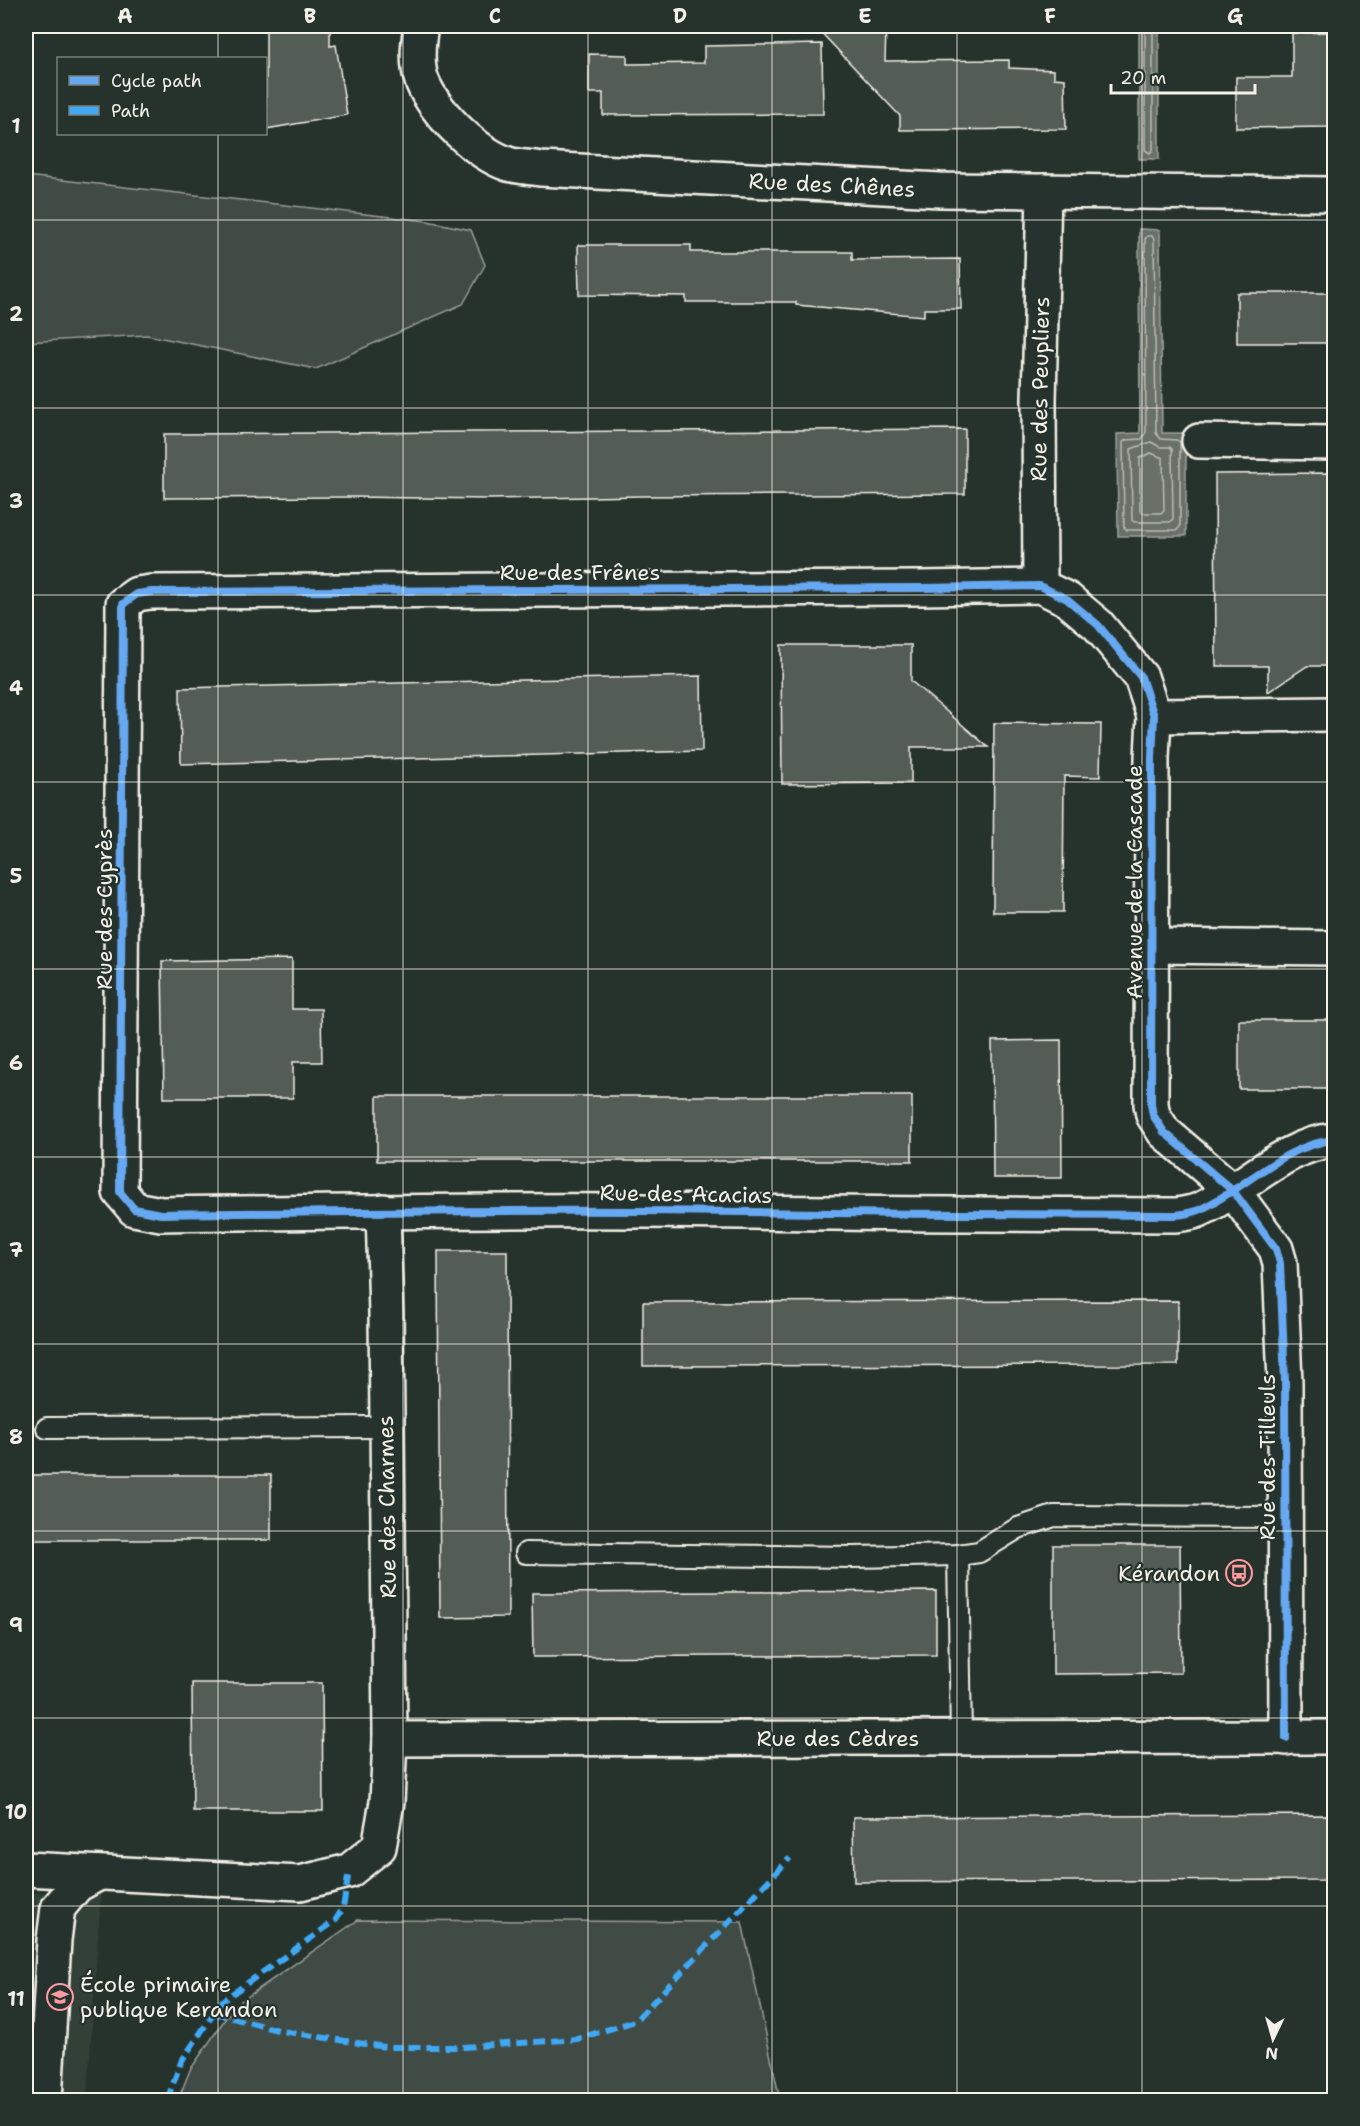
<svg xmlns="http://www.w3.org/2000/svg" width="1360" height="2126" font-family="'Shantell Sans',sans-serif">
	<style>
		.built { fill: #333f39 }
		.green { fill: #414b45; stroke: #9a9e96; stroke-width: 1.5 }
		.water { fill: #676f68; stroke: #9fa39b; stroke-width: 1.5 }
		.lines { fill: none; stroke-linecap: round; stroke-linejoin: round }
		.shore { stroke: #bcbdb5; stroke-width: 1.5 }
		.building { fill: #525c55; stroke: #f4f1e8; stroke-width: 1.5 }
		.service-casing { stroke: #f4f1e8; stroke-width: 24 }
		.minor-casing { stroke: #f4f1e8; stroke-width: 38 }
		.service { stroke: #26332d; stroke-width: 20 }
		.minor { stroke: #26332d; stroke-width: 33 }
		.quiet { stroke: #3fa9f5; stroke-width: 6; stroke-dasharray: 12 6; stroke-linecap: butt }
		.cycleway-casing { stroke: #26332d; stroke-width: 11 }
		.cycleway { stroke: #66a8f1; stroke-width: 8 }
		.grid { fill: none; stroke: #f4f1e8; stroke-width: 1.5; stroke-opacity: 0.55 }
		.labels { text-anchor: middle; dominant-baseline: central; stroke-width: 4.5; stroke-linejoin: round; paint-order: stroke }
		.street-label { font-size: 22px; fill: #f4f1e8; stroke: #26332d }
		.poi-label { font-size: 22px; fill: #f4f1e8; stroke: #26332d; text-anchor: end }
		.neatline { fill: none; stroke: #f4f1e8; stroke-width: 2 }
		.grid-label { font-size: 20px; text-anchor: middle; font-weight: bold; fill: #f4f1e8 }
	</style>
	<rect width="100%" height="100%" fill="#26332d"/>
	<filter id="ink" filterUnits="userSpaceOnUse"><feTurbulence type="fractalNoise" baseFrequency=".0167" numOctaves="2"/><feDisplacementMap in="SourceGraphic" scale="12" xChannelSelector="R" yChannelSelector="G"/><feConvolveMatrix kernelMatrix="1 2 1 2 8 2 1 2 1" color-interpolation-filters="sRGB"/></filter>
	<g filter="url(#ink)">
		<path class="built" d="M26 1826H29L28 1893H101L87 2100H26Z"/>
		<g class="green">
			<path d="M26 176 427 221 471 230 485 265 463 304 316 369 147 335 26 342Z"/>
			<path d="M358 1920 742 1922 780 2100H178L190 2070 234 2006Z"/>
		</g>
		<g class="water">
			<rect x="1139" y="26" width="20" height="133"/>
			<path d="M1139 229 1160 230 1162 433H1186V536H1118L1117 434 1140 433Z"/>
		</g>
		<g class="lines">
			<g class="shore">
				<path d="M1145 26V150L1150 153 1153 150V26"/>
				<path d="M1147 236H1152L1154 239 1156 433 1161 439 1177 440 1180 442V527L1177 530H1127L1124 527 1123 442 1126 440 1142 439 1146 432 1145 239Z"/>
				<path d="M1151 442 1160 447H1170L1172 449 1173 519 1170 522H1134L1132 520 1131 449Z"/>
				<path d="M1151 453 1163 458 1164 510 1161 513H1143L1140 511V458Z"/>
			</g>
		</g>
		<g class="building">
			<path d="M266 26H330V46L336 45 347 115 266 129Z"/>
			<path d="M815 26H886L885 61 1009 60V68L1054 70V78L1065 79 1066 129 900 130V116Z"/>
			<path d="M1335 32V127L1236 128V77H1292V33Z"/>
			<path d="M822 44 823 114 603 115V93H589V54L627 55V64L704 63V46Z"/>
			<path d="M578 245H691V252H852V260L960 259 961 309H924V316L796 305V302H686V296L579 295Z"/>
			<rect x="1237" y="293" width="98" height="50"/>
			<path d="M965 429V494L641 496 488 499 354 497 164 498V434Z"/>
			<path d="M1335 473V666H1307L1268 692V666H1216L1215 474Z"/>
			<path d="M781 645H911V681L988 747H911V783L782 784Z"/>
			<path d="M701 676 702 751 181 764 180 688Z"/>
			<path d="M994 723 1101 724 1100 777 1064 776 1063 912H993Z"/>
			<path d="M292 959V1009H321L322 1062H293V1098H164L162 961Z"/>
			<rect x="1239" y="1020" width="96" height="69"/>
			<path d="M1061 1040 1062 1178H993L992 1041Z"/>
			<rect x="377" y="1096" width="535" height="65"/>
			<path d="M438 1251H507L508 1617 440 1618Z"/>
			<path d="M1178 1301V1365L643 1366V1302Z"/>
			<rect x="26" y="1475" width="245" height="65"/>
			<path d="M1053 1545H1180L1181 1673 1053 1674Z"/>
			<path d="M936 1591V1655L533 1657 532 1593Z"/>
			<path d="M192 1683H322L323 1811H193Z"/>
			<path d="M1335 1815V1880L854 1882 853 1817Z"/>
		</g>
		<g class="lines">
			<defs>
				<g id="service">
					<path d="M47 1428 386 1427"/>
					<path d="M526 1553 853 1557 958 1555 979 1552 1018 1528 1054 1516 1285 1517"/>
					<path d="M958 1555 961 1737"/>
				</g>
				<g id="minor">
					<path d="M421 26C418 43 416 64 422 81 435 113 476 153 508 164 518 167 530 167 541 169L940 190 1334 194"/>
					<path d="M1199 441 1334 443"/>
					<path d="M1040 586 1039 400 1044 191"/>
					<path d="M1154 716 1334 714"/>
					<path d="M1152 946 1334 948"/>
					<path d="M1286 1738 1285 1382 1280 1263 1276 1249 1233 1191 1164 1132 1153 1115 1151 1104 1152 758 1154 716 1141 677 1098 625 1067 599 1040 586 920 588 151 592 137 594 123 604 120 1192 134 1209 161 1214C321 1212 481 1210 641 1211 819 1213 998 1215 1176 1215 1184 1214 1192 1213 1199 1210 1245 1189 1283 1145 1334 1140"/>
					<path d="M390 1739 1334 1737"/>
					<path d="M26 1869 300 1883 349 1871 379 1847 387 1802 390 1739 386 1314 383 1211"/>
					<path d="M45 2100 54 1940 58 1908 77 1885 99 1873"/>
				</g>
			</defs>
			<use href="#service" class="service-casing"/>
			<use href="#minor" class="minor-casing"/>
			<use href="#service" class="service"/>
			<use href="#minor" class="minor"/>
			<g class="quiet">
				<path d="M214 2013 281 2031 385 2047H464L577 2039 635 2021 790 1858"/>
				<path d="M167 2100 181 2062 222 2001 335 1921 343 1908 349 1871"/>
			</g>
			<defs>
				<path id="cycleway" d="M1286 1738 1285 1382 1280 1263 1276 1249 1233 1191 1164 1132 1153 1115 1151 1104 1152 758 1154 716 1141 677 1098 625 1067 599 1040 586 920 588 151 592 137 594 123 604 120 1192 134 1209 161 1214C321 1212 481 1210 641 1211 819 1213 998 1215 1176 1215 1184 1214 1192 1213 1199 1210 1245 1189 1283 1145 1334 1140"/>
			</defs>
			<use href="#cycleway" class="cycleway-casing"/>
			<use href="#cycleway" class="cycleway"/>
		</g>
	</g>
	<path class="grid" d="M218 26V58M403 26V2100M588 26V2100M772 26V2100M957 26V2100M1142 26V2100M218 134V2100M26 220H1334M26 408H1334M26 595H1334M26 782H1334M26 969H1334M26 1157H1334M26 1344H1334M26 1531H1334M26 1718H1334M26 1906H1334"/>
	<defs>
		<symbol id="bus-ring" viewBox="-11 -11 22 22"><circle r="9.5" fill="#26332d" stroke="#ff9aa2" stroke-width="1.5"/><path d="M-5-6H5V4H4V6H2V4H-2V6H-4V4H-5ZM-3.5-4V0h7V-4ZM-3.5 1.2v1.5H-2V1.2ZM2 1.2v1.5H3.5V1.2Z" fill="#ff9aa2"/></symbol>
		<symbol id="school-ring" viewBox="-11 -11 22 22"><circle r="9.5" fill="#26332d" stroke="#ff9aa2" stroke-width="1.5"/><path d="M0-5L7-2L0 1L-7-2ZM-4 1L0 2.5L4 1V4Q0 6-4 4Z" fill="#ff9aa2"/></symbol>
	</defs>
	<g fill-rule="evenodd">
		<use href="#bus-ring" x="1224" y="1558" width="30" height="30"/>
		<use href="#school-ring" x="45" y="1982" width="30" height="30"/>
	</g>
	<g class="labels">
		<g class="street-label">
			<text transform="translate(832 185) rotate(3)">Rue des Chênes</text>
			<text transform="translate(1040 389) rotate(-89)">Rue des Peupliers</text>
			<text x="580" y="572">Rue des Frênes</text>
			<text transform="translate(1134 882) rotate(-90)">Avenue de la Cascade</text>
			<text transform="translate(104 909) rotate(-90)">Rue des Cyprès</text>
			<text transform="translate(686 1194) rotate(1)">Rue des Acacias</text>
			<text transform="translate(1267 1457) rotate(-90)">Rue des Tilleuls</text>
			<text transform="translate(387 1507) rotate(-91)">Rue des Charmes</text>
			<text x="838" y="1738">Rue des Cèdres</text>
		</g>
		<g class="poi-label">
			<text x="1220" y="1573">Kérandon</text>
			<text x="80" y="1984" text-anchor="start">École primaire<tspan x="80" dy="25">publique Kerandon</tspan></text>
		</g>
	</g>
	<rect width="1360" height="2126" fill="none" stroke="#26332d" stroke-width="66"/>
	<rect x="57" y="57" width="210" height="78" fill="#26332d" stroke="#787f78" stroke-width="1.5"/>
	<rect x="69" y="76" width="30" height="9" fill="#66a8f1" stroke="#787f78" stroke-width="1.5"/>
	<text x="111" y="87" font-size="18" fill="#f4f1e8">Cycle path</text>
	<rect x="69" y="106" width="30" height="9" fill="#3fa9f5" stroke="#787f78" stroke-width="1.5"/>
	<text x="111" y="117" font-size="18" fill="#f4f1e8">Path</text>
	<g transform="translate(1273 2039) rotate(185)" stroke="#26332d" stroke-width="4.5" paint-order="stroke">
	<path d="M0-4.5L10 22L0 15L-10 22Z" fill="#f4f1e8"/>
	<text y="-9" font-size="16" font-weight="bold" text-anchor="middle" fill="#f4f1e8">N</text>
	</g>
	<path d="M1111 84v9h144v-9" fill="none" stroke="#f4f1e8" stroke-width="3"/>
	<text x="1120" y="84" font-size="18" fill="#f4f1e8" stroke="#26332d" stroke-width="4.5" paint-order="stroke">20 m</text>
	<rect x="33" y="33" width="1294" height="2060" class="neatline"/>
	<g class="grid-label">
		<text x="125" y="23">A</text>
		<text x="310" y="23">B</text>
		<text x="495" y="23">C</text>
		<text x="680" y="23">D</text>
		<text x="865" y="23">E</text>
		<text x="1050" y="23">F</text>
		<text x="1235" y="23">G</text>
		<text x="16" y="133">1</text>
		<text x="16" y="321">2</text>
		<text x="16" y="508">3</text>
		<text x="16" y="695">4</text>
		<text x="16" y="883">5</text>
		<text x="16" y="1070">6</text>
		<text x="16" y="1257">7</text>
		<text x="16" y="1444">8</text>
		<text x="16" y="1632">9</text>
		<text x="16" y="1819">10</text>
		<text x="16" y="2006">11</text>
	</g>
</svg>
